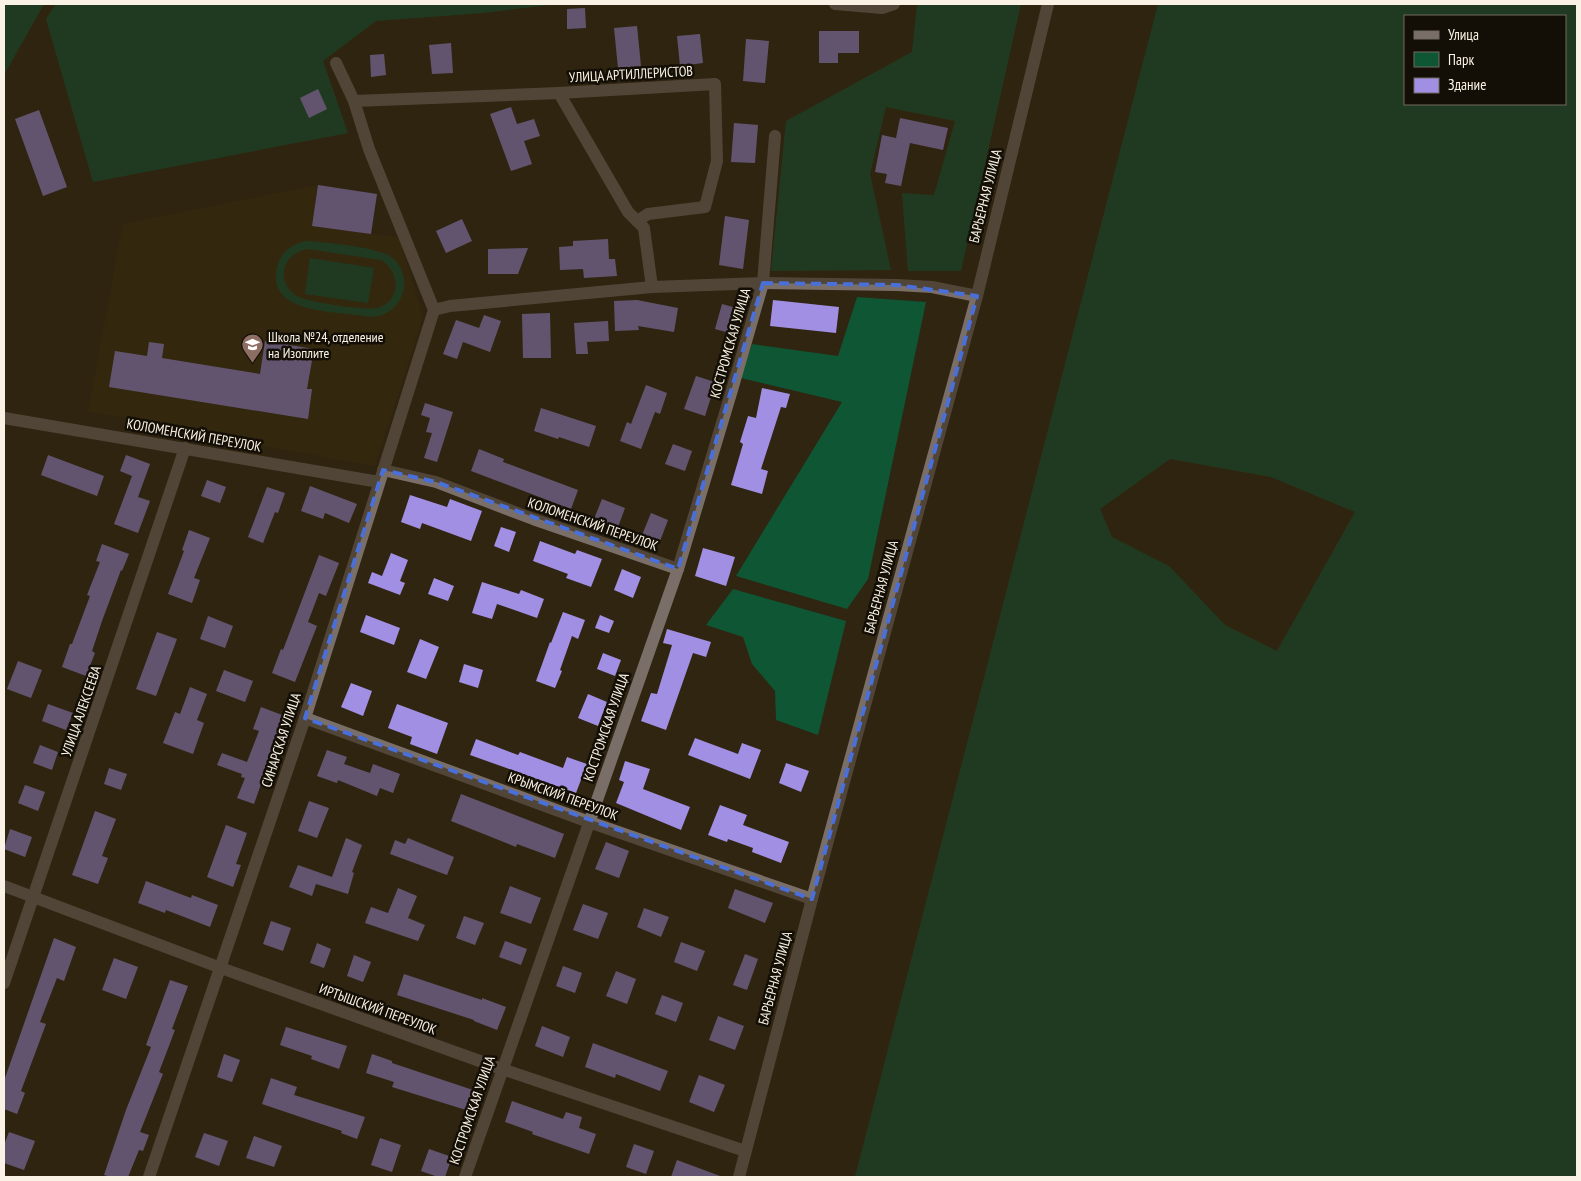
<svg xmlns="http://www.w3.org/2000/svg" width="1581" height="1181" font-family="'PT Sans Narrow',sans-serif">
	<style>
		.built { fill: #392a0d }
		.green { fill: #0f5635; fill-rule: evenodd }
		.building { fill: #a18fe3 }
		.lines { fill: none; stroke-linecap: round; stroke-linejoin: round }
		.minor { stroke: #7a6e69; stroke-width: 12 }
		.marked { fill: none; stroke: #496fdb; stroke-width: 4; stroke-dasharray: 10 6; stroke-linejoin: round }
		.labels { text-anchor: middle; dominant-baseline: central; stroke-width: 5; stroke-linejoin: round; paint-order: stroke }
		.street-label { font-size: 14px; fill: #f9f2e5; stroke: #140f06 }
		.poi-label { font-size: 14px; fill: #f9f2e5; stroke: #140f06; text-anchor: start }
	</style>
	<rect width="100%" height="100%" fill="#302510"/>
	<path class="built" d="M318 185 312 226 399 237 423 317 375 466 242 442 243 435 88 412 123 224Z"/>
	<g class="green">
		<path d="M4 4H44L4 75Z"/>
		<path d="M56 4H556L483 13 376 21 323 61 348 133 93 182 46 19Z"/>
		<path d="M917 4H1021L961 271H908L902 193 934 195 955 121 886 107 870 174 891 270 771 271 786 121 912 52Z"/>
		<path d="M1158 4H1577V1177H855ZM1565 16V104H1405V16ZM1170 459 1271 477 1355 512 1277 651 1225 625 1169 566 1112 537 1100 509Z"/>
		<path d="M306 241C323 242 377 247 391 257 412 272 407 306 382 315 373 318 365 316 356 315 327 311 263 311 278 264 282 251 293 244 306 241ZM307 249 381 260C400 271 402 300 378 308 367 311 304 302 295 295 288 290 283 281 284 272 285 259 295 252 307 249Z"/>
		<path d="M310 258 374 268 368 303 305 294Z"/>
		<path d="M857 297 926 302 868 579 847 609 736 576 842 402 741 378 752 344 838 356Z"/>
		<path d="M733 589 846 621 818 735 776 720 775 691 752 664 743 637 706 625Z"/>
	</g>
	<g class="building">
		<path d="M585 8 586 28 567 29V9Z"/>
		<path d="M637 26 641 66 618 68 614 28Z"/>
		<path d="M819 31H859V53H838V63H819Z"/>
		<path d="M700 34 703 63 680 66 677 36Z"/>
		<path d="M746 39 769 41 765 83 743 81Z"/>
		<path d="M451 43 453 73 432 74 429 45Z"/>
		<path d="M384 54 386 75 371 77 370 55Z"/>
		<path d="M318 89 327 109 309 118 300 98Z"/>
		<path d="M511 107 517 124 534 119 540 136 524 141 532 164 511 171 490 114Z"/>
		<path d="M39 110 67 187 43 196 15 119Z"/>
		<path d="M900 118 948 128 943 150 910 143 901 186 885 183 887 174 875 172 882 135 896 138Z"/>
		<path d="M734 123 758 125 755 163 731 162Z"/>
		<path d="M318 185 377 194 371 234 312 226Z"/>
		<path d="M725 216 749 220 743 269 719 265Z"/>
		<path d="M462 219 472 241 446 253 436 231Z"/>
		<path d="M608 239 609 259H615L617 276 584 278 583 269 560 270 559 247 573 246V241Z"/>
		<path d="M528 248 518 274H488V249Z"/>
		<path d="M637 300 678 308 674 332 638 326 639 330 615 331 614 301Z"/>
		<path d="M773 300 839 307 836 333 770 326Z"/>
		<path d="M722 304 740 309 733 334 715 329Z"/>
		<path d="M550 313 551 358H523L522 314Z"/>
		<path d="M484 315 501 321 490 352 463 342 457 359 443 354 456 320 479 328Z"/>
		<path d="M608 321 609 341 587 342 588 354H576L574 323Z"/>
		<path d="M265 341 314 349 307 389H312L308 419 109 387 115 351 147 356 149 342 164 344 162 358 260 374Z"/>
		<path d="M696 376 721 384 716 399 711 397 705 416 684 409Z"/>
		<path d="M646 385 667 393 660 414 655 412 641 449 620 441 627 422 631 424Z"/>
		<path d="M762 388 790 394 786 408 781 407 761 469 768 471 762 494 731 485 743 444 740 442 748 416 756 418Z"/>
		<path d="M425 403 453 412 437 462 424 458 432 433 426 432 430 418 421 415Z"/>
		<path d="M541 408 596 426 589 447 559 437 558 439 534 431Z"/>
		<path d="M673 444 692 451 685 471 665 464Z"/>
		<path d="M479 449 504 459 503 462 578 490 571 509 471 471Z"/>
		<path d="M48 455 104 476 97 496 41 475Z"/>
		<path d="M126 455 150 464 138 497 150 501 138 533 114 524 132 476 120 471Z"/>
		<path d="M207 480 226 487 220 503 201 496Z"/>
		<path d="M310 486 357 504 349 523 325 513 323 519 301 511Z"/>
		<path d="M267 487 285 493 278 513 275 512 263 543 248 537Z"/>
		<path d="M410 495 447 507 450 499 482 511 471 541 422 523 420 529 401 522Z"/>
		<path d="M602 499 625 508 618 527 594 519Z"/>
		<path d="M651 513 668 520 660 541 642 535Z"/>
		<path d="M501 527 516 532 509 552 494 546Z"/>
		<path d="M189 530 210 538 194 578 200 580 192 603 168 594 184 551 182 550Z"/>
		<path d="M540 541 575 554 577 550 602 559 591 587 566 578 568 574 533 561Z"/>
		<path d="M102 544 129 554 122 571 121 570 102 621 92 651 95 653 86 676 62 667 70 644H72L90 596 87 595 100 562 96 561Z"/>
		<path d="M703 548 735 557 726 586 695 576Z"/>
		<path d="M391 553 408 560 400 581 405 583 400 595 368 583 372 572 382 576Z"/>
		<path d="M319 555 339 563 326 596 319 593 308 622 317 626 295 682 272 673 281 649 283 650Z"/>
		<path d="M622 569 641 577 633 598 614 590Z"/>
		<path d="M434 578 454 586 448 601 428 594Z"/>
		<path d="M482 582 519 594 521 590 544 599 537 618 497 604 492 619 472 613Z"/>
		<path d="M563 612 585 620 578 639 572 636 560 670 562 671 555 688 536 681 550 642 551 643Z"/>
		<path d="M366 615 400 628 394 645 360 632Z"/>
		<path d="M600 615 614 621 609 633 595 628Z"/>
		<path d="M208 616 233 626 225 648 200 639Z"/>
		<path d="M667 629 711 642 706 657 693 653 666 730 641 721 651 693 657 694 672 645 663 643Z"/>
		<path d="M157 632 177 639 156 696 136 689Z"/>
		<path d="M420 639 439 647 426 679 407 672Z"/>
		<path d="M603 653 621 660 615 676 597 669Z"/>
		<path d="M18 661 42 670 31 698 7 689Z"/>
		<path d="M464 664 483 670 478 688 459 682Z"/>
		<path d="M224 670 253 681 245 702 216 691Z"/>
		<path d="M351 683 372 691 363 716 341 707Z"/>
		<path d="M190 687 207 694 197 720 204 723 193 754 163 743 175 712 180 714Z"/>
		<path d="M588 694 607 702 598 726 578 718Z"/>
		<path d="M48 704 73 713 66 730 42 721Z"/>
		<path d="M397 704 448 723 437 754 410 744 412 737 388 728Z"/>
		<path d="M261 707 290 718 282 740 276 738 264 771 271 773 266 786 261 784 254 804 237 798 245 778 241 777 242 774 217 765 222 753 247 762 259 731 253 729Z"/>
		<path d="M695 738 738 754 742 743 761 750 750 779 688 755Z"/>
		<path d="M476 739 518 755 520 752 563 768 567 757 587 764 576 793 470 755Z"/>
		<path d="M40 745 58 752 52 770 33 763Z"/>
		<path d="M327 750 347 757 344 764 370 773 373 764 400 774 393 793 380 788 377 796 338 780 337 783 317 776Z"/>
		<path d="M625 761 650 769 643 789 690 807 681 830 616 803 624 782 619 780Z"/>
		<path d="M786 763 809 771 801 792 779 783Z"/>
		<path d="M109 768 127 774 121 790 104 784Z"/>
		<path d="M25 785 45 792 38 811 18 803Z"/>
		<path d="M461 794 564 834 555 858 517 844 516 847 451 821Z"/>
		<path d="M309 801 329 808 317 838 298 831Z"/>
		<path d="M720 805 747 815 743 825 789 842 781 863 752 852 753 848 728 839 727 842 708 835Z"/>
		<path d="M95 811 116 819 102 856 108 858 98 884 72 875Z"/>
		<path d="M226 825 247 833 236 864 241 865 233 887 207 877Z"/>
		<path d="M10 829 32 837 25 857 4 849Z"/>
		<path d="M346 838 362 845 352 872 354 873 348 894 316 884 312 896 289 887 298 865 332 877Z"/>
		<path d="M408 838 454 857 447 875 390 854 395 840 405 844Z"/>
		<path d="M606 842 629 851 619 878 595 869Z"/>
		<path d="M146 881 191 898 192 895 218 905 210 927 166 910 165 913 138 903Z"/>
		<path d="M510 886 541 898 531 924 500 913Z"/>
		<path d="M398 888 417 896 408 918 425 925 418 941 365 923 371 907 388 913Z"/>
		<path d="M735 889 773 903 765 923 728 908Z"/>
		<path d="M583 904 608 913 598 939 573 930Z"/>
		<path d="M644 908 669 917 661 937 637 927Z"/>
		<path d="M464 916 484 923 475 945 456 938Z"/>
		<path d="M271 921 291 928 283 951 263 944Z"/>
		<path d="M54 938 76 947 64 981 57 978 40 1022 46 1024 21 1091 25 1093 17 1114 4 1109V1081Z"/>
		<path d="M505 941 527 949 521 965 499 957Z"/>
		<path d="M681 942 705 951 697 971 674 962Z"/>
		<path d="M317 943 331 949 324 968 310 963Z"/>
		<path d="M745 954 758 959 747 990 733 985Z"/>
		<path d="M354 955 371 962 363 982 347 976Z"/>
		<path d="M114 958 138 967 126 999 102 990Z"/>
		<path d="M563 966 582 973 575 993 556 986Z"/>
		<path d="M616 971 636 979 627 1004 606 996Z"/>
		<path d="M404 974 482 1000V998L506 1007 497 1030 474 1021V1020L397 995Z"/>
		<path d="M170 980 188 986 172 1029 175 1030 159 1072 163 1074 140 1132 149 1135 143 1151 139 1150 128 1177H111L104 1175 126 1110 151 1047 146 1045Z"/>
		<path d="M662 995 683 1003 676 1022 655 1014Z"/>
		<path d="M718 1016 744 1026 735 1050 709 1040Z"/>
		<path d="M542 1026 570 1037 563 1057 535 1046Z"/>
		<path d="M286 1027 347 1046 339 1069 311 1059 312 1056 280 1045Z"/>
		<path d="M593 1043 668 1071 660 1091 616 1074 615 1078 585 1067Z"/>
		<path d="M224 1054 240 1060 232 1082 217 1077Z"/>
		<path d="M372 1054 392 1061V1063L473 1090 466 1110 392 1087 394 1082 366 1073Z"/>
		<path d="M699 1075 725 1085 714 1112 689 1102Z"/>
		<path d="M271 1078 297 1087 294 1095 365 1117 357 1139 341 1133 342 1131 262 1104Z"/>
		<path d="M512 1101 563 1119 566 1112 582 1117 579 1128 596 1134 589 1154 532 1134 533 1132 505 1122Z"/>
		<path d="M9 1132 35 1141 24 1170 4 1163V1145Z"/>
		<path d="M204 1133 228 1141 219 1166 195 1157Z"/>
		<path d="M254 1136 282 1146 274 1167 246 1158Z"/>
		<path d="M380 1138 401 1145 392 1172 371 1165Z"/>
		<path d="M634 1144 654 1151 646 1174 626 1167Z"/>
		<path d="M429 1149 452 1157 445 1177H438L421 1171Z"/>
		<path d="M677 1160 720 1176V1177H671Z"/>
	</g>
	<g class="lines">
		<g class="minor">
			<path d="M835 4 882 8 894 4"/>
			<path d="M336 63 354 101 369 149 434 310"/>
			<path d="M559 93 628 212 644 228 652 287"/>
			<path d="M354 101 559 93 715 84 717 161 705 207 648 214 637 221"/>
			<path d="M434 310 450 306 652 287 763 283 897 285 932 287 977 296"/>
			<path d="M4 418 379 482"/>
			<path d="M383 470 436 482 533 519 678 569"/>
			<path d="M305 718 589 822 812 899"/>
			<path d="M4 886 221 968 502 1069 745 1151"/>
			<path d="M4 983 185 448"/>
			<path d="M149 1177 305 718 434 310"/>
			<path d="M465 1177 678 569 732 390 763 283 775 136"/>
			<path d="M739 1177 812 899 977 296 1048 4"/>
		</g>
	</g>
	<path d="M0 0H1581V1181H0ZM763 283 897 285 977 296 812 899 305 718 383 470 436 482 678 569Z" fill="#302510" fill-opacity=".55" fill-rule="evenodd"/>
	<path class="marked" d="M763 283 897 285 977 296 812 899 305 718 383 470 436 482 678 569Z"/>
	<defs>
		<symbol id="school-pin" viewBox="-11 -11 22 30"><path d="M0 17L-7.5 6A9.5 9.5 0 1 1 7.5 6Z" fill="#8d6e63" stroke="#140f06"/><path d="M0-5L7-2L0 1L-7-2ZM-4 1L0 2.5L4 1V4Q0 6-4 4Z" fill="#fff"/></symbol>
	</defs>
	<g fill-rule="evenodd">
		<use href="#school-pin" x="240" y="332" width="25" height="34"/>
	</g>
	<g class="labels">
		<g class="street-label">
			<text transform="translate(631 74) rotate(-3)">УЛИЦА АРТИЛЛЕРИСТОВ</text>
			<text transform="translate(985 196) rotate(-76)">БАРЬЕРНАЯ УЛИЦА</text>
			<text transform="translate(730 343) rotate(-74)">КОСТРОМСКАЯ УЛИЦА</text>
			<text transform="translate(194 435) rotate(10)">КОЛОМЕНСКИЙ ПЕРЕУЛОК</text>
			<text transform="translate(593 524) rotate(19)">КОЛОМЕНСКИЙ ПЕРЕУЛОК</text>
			<text transform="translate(881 587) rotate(-75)">БАРЬЕРНАЯ УЛИЦА</text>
			<text transform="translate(81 711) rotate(-71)">УЛИЦА АЛЕКСЕЕВА</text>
			<text transform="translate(606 727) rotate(-71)">КОСТРОМСКАЯ УЛИЦА</text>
			<text transform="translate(281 740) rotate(-72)">СИНАРСКАЯ УЛИЦА</text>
			<text transform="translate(563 796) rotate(20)">КРЫМСКИЙ ПЕРЕУЛОК</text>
			<text transform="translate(775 978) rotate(-75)">БАРЬЕРНАЯ УЛИЦА</text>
			<text transform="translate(378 1009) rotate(20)">ИРТЫШСКИЙ ПЕРЕУЛОК</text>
			<text transform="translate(472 1110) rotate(-71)">КОСТРОМСКАЯ УЛИЦА</text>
		</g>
		<g class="poi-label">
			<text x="268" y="337">Школа №24, отделение<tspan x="268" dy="16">на Изоплите</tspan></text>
		</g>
	</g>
	<rect width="1581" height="1181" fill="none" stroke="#f9f2e5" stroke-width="10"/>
	<rect x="1404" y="15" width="162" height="90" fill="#140f06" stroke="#706a5f"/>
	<rect x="1414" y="31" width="25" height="8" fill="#7a6e69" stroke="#706a5f"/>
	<text x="1448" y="40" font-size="15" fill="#f9f2e5">Улица</text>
	<rect x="1414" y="52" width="25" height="15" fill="#0f5635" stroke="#706a5f"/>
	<text x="1448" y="65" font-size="15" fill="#f9f2e5">Парк</text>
	<rect x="1414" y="78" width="25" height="15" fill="#a18fe3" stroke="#706a5f"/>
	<text x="1448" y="90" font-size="15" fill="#f9f2e5">Здание</text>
</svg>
